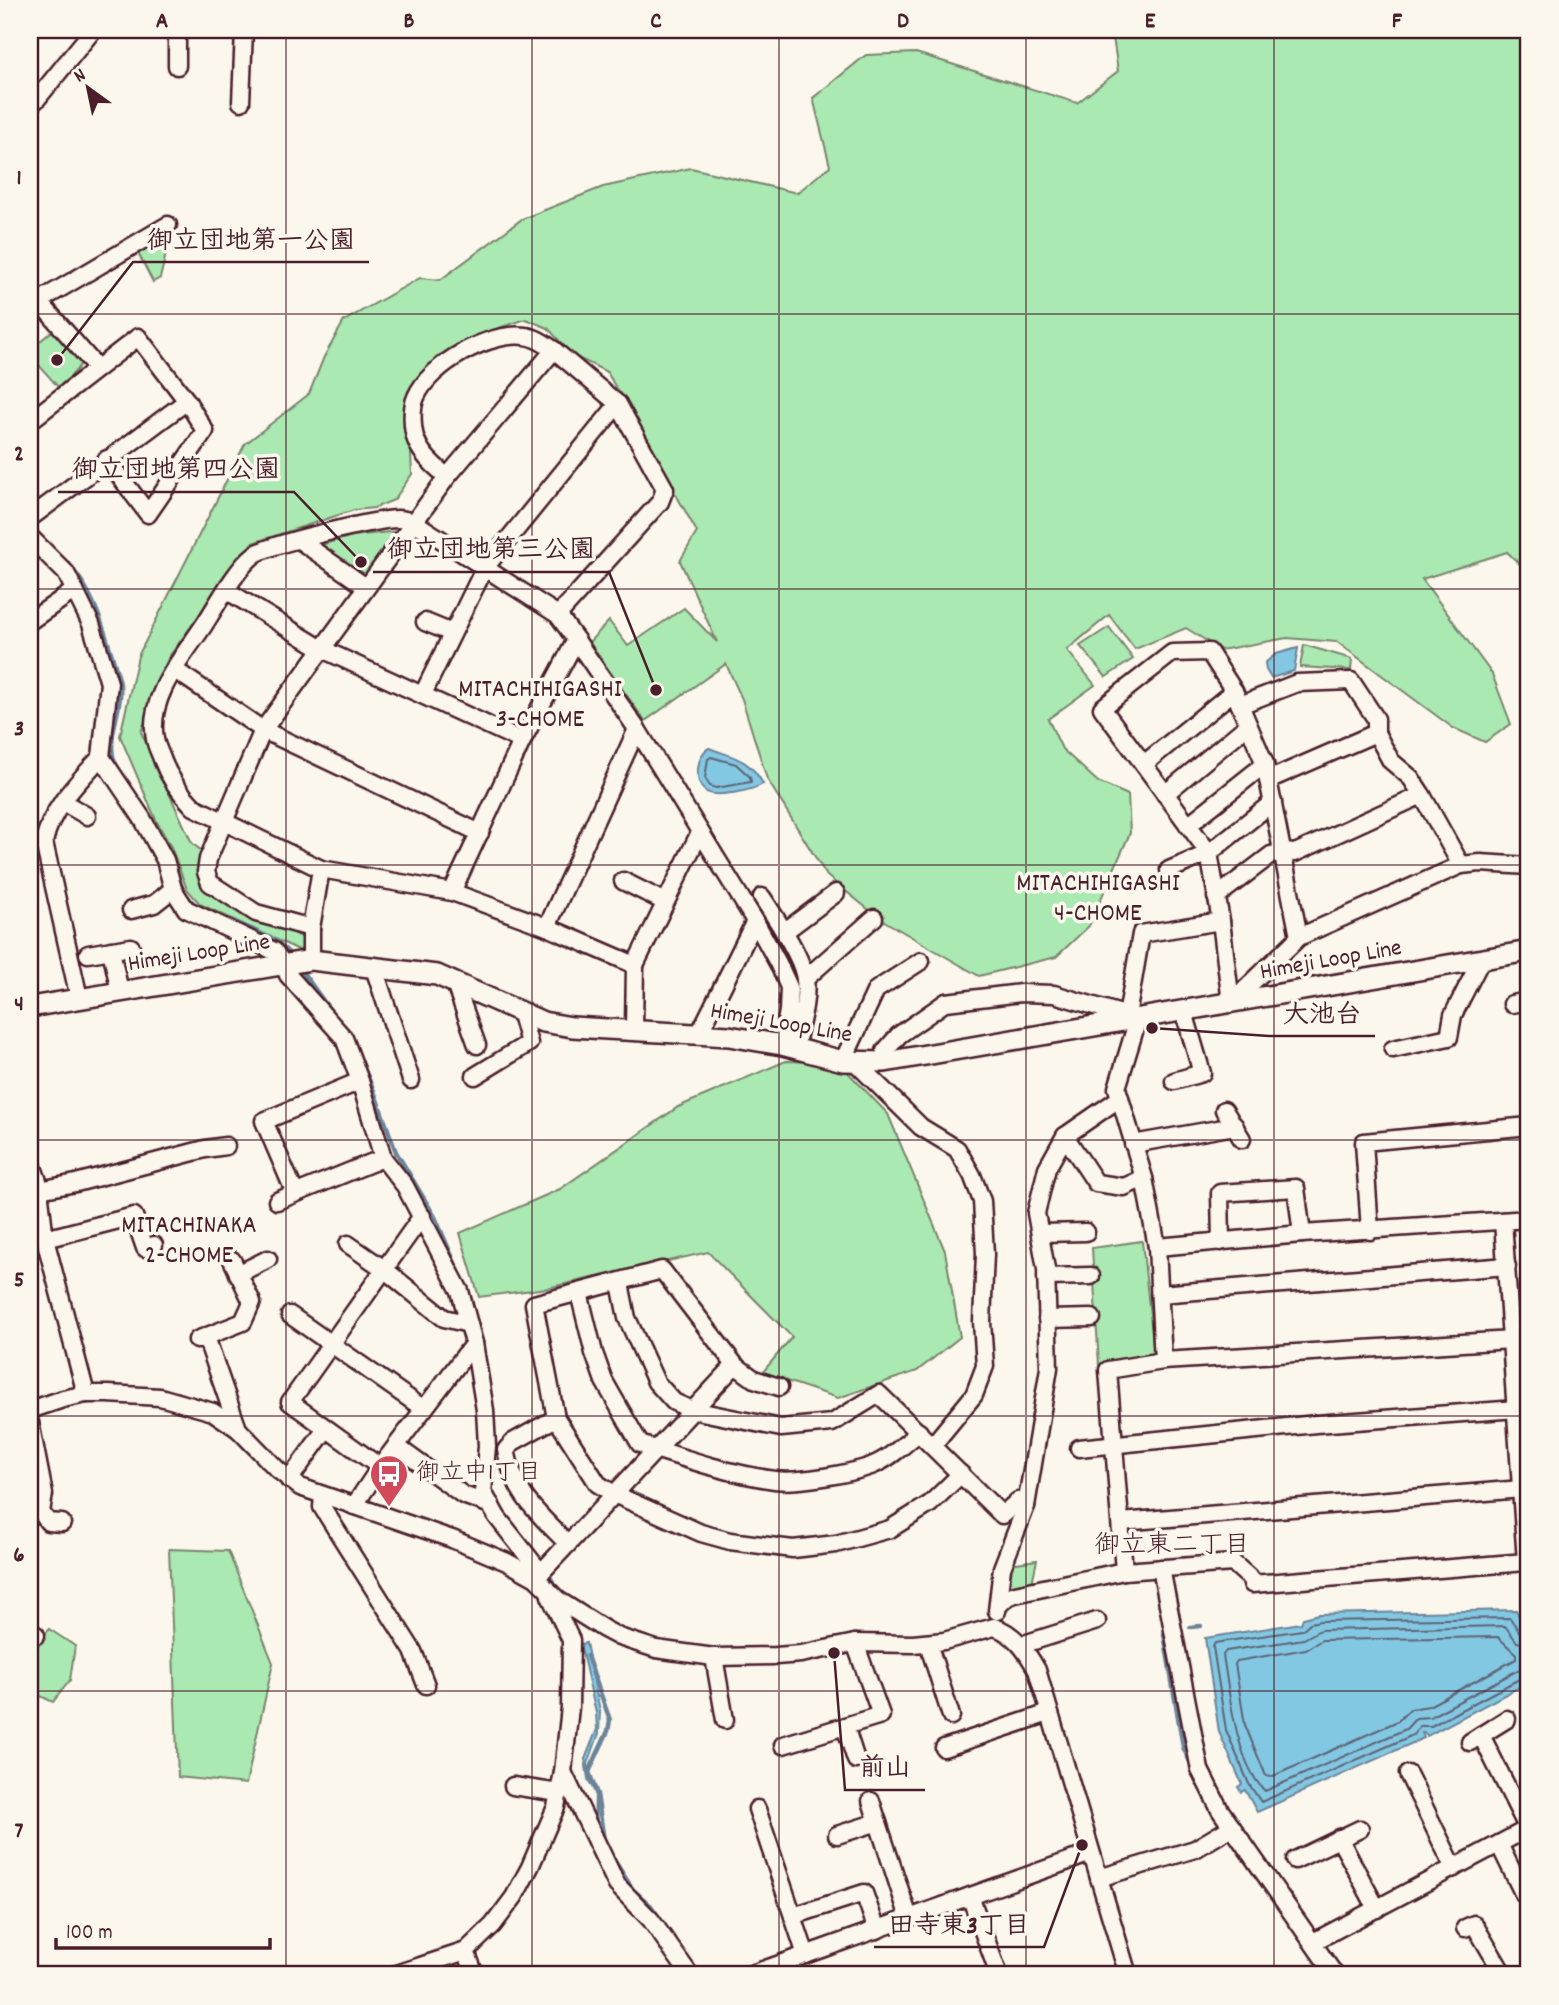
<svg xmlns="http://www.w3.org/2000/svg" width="1559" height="2005" font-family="Dekko,'Klee One',sans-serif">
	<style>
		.green { fill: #aae9b1; stroke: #7a846e; stroke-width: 2 }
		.water { fill: #82c8e3; stroke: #6c8499; stroke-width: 2 }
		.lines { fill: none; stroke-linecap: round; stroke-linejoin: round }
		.shore { stroke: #606375; stroke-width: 2 }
		.stream { stroke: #6c8499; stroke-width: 4.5 }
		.minor-casing { stroke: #4a1f2b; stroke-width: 21 }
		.major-casing { stroke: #4a1f2b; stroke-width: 24 }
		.minor { stroke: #fbf7ec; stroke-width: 16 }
		.major { stroke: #fbf7ec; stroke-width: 19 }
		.grid { fill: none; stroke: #4a1f2b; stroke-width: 2; stroke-opacity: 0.55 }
		.labels { text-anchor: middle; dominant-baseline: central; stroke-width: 7; stroke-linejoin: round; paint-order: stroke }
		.street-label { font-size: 24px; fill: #4a1f2b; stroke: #fbf7ec }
		.poi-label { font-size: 24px; fill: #4a1f2b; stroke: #fbf7ec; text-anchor: start }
		.neighbourhood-label { font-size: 26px; fill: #4a1f2b; stroke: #fbf7ec }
		.leader { fill: none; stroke: #4a1f2b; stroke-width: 2.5 }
		.callout-dot { fill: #4a1f2b; stroke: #fbf7ec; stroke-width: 2.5 }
		.callout-label { font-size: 26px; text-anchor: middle; font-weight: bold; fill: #4a1f2b; stroke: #fbf7ec; stroke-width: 7; stroke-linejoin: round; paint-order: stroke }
		.neatline { fill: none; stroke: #4a1f2b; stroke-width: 2.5 }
		.grid-label { font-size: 23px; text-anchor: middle; font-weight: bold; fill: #4a1f2b }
	</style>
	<rect width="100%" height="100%" fill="#fbf7ec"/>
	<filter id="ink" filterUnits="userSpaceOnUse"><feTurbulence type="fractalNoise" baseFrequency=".0143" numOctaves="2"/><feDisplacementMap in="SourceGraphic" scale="14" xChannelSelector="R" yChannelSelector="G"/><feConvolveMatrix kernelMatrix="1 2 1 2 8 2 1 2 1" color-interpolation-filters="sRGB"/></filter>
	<g filter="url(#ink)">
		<g class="green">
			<path d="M1112 30H1529V573L1507 552 1422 579 1492 674 1511 724 1485 742 1453 728 1337 642 1287 638 1221 650 1186 628 1135 649 1109 615 1067 650 1095 685 1048 719 1062 749 1098 782 1128 795 1130 833 1089 926 1056 957 979 976 879 918 827 876 767 779 742 699 726 664 645 721 589 642 609 621 628 646 684 608 717 642 680 561 697 532 607 372 572 355 548 328 526 319 484 333 438 356 408 391 412 474 394 500 374 508 354 510 252 543 168 658 141 732 192 843 203 852 199 882 222 901 304 938 301 951 200 904 187 889 171 847 156 820 120 736 138 656 245 444 309 394 324 357 344 321 420 278 440 280 522 219 603 187 691 168 797 193 830 166 813 98 866 55 916 53 1077 103 1118 71Z"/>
			<path d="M172 230 160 278 153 282 137 251Z"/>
			<path d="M56 328C82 358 94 359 58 387L30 355 39 342Z"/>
			<path d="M399 531 366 578 320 545 353 536Z"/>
			<path d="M1109 627 1133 659 1106 677 1080 646Z"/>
			<path d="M1304 645 1352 659 1351 670 1300 667Z"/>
			<path d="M786 1061 839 1063 888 1114 945 1251 960 1337 917 1371 838 1398 762 1373 792 1337 708 1252 547 1288 479 1297 460 1233 560 1189 678 1107Z"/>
			<path d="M1142 1241 1154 1352 1145 1360 1099 1366 1092 1248Z"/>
			<path d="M169 1549 228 1551 273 1663 246 1784 178 1777Z"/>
			<path d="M1037 1560 1032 1583 1004 1588 1010 1564Z"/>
			<path d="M49 1629 75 1646 70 1680 53 1702 30 1691V1658Z"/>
		</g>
		<g class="water">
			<path d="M1298 648 1294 671 1271 678 1266 670 1265 663 1276 654Z"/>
			<path d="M709 748C733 757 750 759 763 784 753 790 715 799 705 791 693 782 697 754 709 748Z"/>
			<path d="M1516 1610 1529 1635V1682L1427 1736 1424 1732 1422 1733 1424 1738 1257 1812 1245 1790 1241 1792 1238 1787 1242 1784 1219 1732 1205 1638 1301 1623 1303 1618 1319 1614Z"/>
			<path d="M586 1643 600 1711 599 1733 588 1764 590 1778 596 1791 597 1828 609 1859 624 1880 652 1905 699 1975H694L647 1906 625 1886 607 1860 594 1827 595 1793 588 1779 585 1759 597 1729 596 1713 580 1644Z"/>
		</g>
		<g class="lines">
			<g class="shore">
				<path d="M711 757 736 764 750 777 751 782 716 788 710 786 705 778 708 759Z"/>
				<path d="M1529 1636 1521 1634 1510 1618 1320 1621 1310 1623 1302 1630 1221 1642 1215 1643 1213 1647 1226 1730 1249 1784 1261 1802 1413 1735 1420 1726H1431L1523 1677 1529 1676"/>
				<path d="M1498 1637 1516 1654V1659L1429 1706 1410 1709 1398 1721 1271 1777 1266 1776 1245 1725 1235 1664 1237 1661 1306 1649 1322 1640Z"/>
				<path d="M1529 1645 1517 1642 1505 1626 1320 1630 1304 1639 1226 1651 1223 1655C1229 1692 1237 1765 1265 1791L1406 1729 1416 1718 1430 1717 1520 1669 1529 1667"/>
			</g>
			<g class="stream">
				<path d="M30 57 34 46 33 30"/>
				<path d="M70 567C96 592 108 644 119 679 125 704 108 730 113 756 115 768 134 791 141 803"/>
				<path d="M174 863 184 893 197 907"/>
				<path d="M215 914C241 926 274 934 292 957"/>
				<path d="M299 967 335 1017"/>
				<path d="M349 1035 374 1091 396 1152 435 1217 461 1277"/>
				<path d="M522 1536 542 1562"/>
				<path d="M546 1570 553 1582"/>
				<path d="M1190 1627 1201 1626"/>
				<path d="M1164 1634 1183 1747 1192 1766"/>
				<path d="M587 1656 610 1720 608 1731 589 1772 597 1794 604 1840"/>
				<path d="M614 1860 632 1888"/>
			</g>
			<defs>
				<g id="minor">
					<path d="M177 66V30"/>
					<path d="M241 102 244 30"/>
					<path d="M30 105 37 99 93 30"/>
					<path d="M30 291 97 368"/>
					<path d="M39 301 168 225"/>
					<path d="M30 421 138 337 187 401 30 518"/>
					<path d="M107 459 148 514 205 431 187 401"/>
					<path d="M447 477C435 466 422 456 416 440 412 429 411 408 416 397 430 364 490 331 525 336 536 337 545 344 554 350"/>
					<path d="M30 537 66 573 91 624 109 683 101 757 142 818 165 860 173 889 186 909 274 951 284 965 288 975 344 1038 360 1081 383 1158 405 1186 460 1291 474 1343 485 1410 487 1446 483 1492 497 1517 541 1573"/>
					<path d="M299 540 366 587"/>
					<path d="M226 590 322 649 522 741"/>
					<path d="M30 621 75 590"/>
					<path d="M425 622 452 633"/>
					<path d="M1209 652 1234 691 1265 764 1299 937 1231 1003 1221 921 1209 853 1102 708 1172 653Z"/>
					<path d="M175 670 263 730 480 833"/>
					<path d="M423 694 484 569 618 404"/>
					<path d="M1240 705 1297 683 1351 681 1376 719V733L1391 761 1411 778 1422 795 1461 865 1299 937"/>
					<path d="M1144 764 1234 691"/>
					<path d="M1268 780 1376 733"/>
					<path d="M1165 794 1248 725"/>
					<path d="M63 802 87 816"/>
					<path d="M1188 825 1265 764"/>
					<path d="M1461 865 1480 863 1529 866"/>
					<path d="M1169 870 1209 853 1273 802"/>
					<path d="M623 881 665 902"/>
					<path d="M452 892 522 741 576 640"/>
					<path d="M762 897C775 917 802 956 805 979 808 1001 799 1027 795 1049"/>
					<path d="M1216 897 1271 855 1283 852 1295 853 1422 795"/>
					<path d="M131 910 154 904 173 889"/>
					<path d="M547 927 637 729"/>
					<path d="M311 928 256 913 210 883 206 872 208 859 263 730 447 477 554 350 618 404 665 489 660 502 558 615"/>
					<path d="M784 932 836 893"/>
					<path d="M111 950 120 992"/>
					<path d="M88 954 131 947"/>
					<path d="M311 960V928L321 869"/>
					<path d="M635 965 700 832"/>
					<path d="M374 968 411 1080"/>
					<path d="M805 979 874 918"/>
					<path d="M455 984 477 1045"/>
					<path d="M79 998 44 842C51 808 78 782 101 757"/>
					<path d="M1512 1004 1529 1001"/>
					<path d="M1127 1016 1141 934 1221 921"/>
					<path d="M634 1029 635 965 547 927 452 892 321 869 194 807C180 793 169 778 162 759 160 753 156 746 155 739 147 697 183 657 204 625 217 605 236 569 254 555 268 544 378 519 398 519 403 519 409 521 414 522L558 615 576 640 637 729 755 921 778 963 789 987 788 1011 782 1045"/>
					<path d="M699 1034 755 921"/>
					<path d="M1393 1049 1449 1037 1453 1015 1481 960"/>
					<path d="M843 1061 876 990 921 961"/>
					<path d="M855 1062 921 1127 957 1149 972 1175 982 1201 985 1254 982 1322 985 1366 974 1395 932 1446"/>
					<path d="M885 1062V1051L899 1035 946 1002 1021 993 1054 994 1138 1019 1117 1088 1144 1178 1157 1247 1163 1361 1108 1370 1124 1571"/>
					<path d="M475 1076 529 1043 521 1014"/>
					<path d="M1174 1081 1202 1073 1184 1012"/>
					<path d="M1224 1110 1242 1139"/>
					<path d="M1065 1136 1096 1183 1124 1187 1144 1178"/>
					<path d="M1133 1144 1235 1126"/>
					<path d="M30 1159 38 1181 45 1239 134 1216 145 1248 154 1245"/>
					<path d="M39 1190 76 1183 205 1149 226 1146"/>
					<path d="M295 1193 264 1121 360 1081"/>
					<path d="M277 1201 383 1158"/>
					<path d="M422 1216 290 1402 380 1467 474 1343"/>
					<path d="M1370 1231 1364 1142 1529 1126"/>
					<path d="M1040 1233 1086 1232"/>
					<path d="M45 1239 86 1394"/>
					<path d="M1221 1242 1220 1193 1296 1188 1302 1234"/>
					<path d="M348 1244 384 1269 444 1318 469 1324"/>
					<path d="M1157 1247 1302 1234 1529 1219"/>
					<path d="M238 1274 268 1259"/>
					<path d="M1046 1277 1091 1276"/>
					<path d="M620 1283 627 1318 656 1382 674 1402 692 1410 781 1428 832 1423 879 1394 1002 1515 1018 1501 1026 1506"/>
					<path d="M579 1293 594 1353 604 1381 640 1444C683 1458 730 1474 775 1480 797 1483 849 1474 871 1466 889 1459 904 1445 919 1432"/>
					<path d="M1160 1294 1507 1266"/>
					<path d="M290 1315 424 1409"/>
					<path d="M1047 1319 1092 1318"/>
					<path d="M206 1337 238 1429"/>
					<path d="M197 1340 243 1322 252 1302 232 1260"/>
					<path d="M1163 1361 1512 1340"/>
					<path d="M779 1387 754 1379 735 1365 662 1270 534 1304 556 1418 598 1484 614 1494 701 1533 730 1541 793 1549 836 1544 890 1529 930 1504 961 1474"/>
					<path d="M30 1410 63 1399 86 1394H108L160 1397 213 1412 238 1429 278 1470 300 1487 452 1539 507 1562 536 1578 558 1600 604 1629 619 1637 656 1649 714 1657 776 1656 801 1654 855 1643 913 1644 944 1641 994 1627C1015 1633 1027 1652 1037 1670L1128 1975"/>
					<path d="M556 1418 513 1442 506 1450C515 1496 537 1512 568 1544"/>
					<path d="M30 1422 44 1494 41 1512 48 1522 62 1523"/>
					<path d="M396 1446 463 1495 491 1505"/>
					<path d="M1079 1448 1316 1424 1517 1409"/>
					<path d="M289 1480 326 1429"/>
					<path d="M323 1496 322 1507 413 1651 426 1685"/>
					<path d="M354 1506 380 1467"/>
					<path d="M1121 1522 1522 1489"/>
					<path d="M1161 1568 1200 1770 1220 1810 1335 1975"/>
					<path d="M536 1578 735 1365"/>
					<path d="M998 1606 1007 1597 1015 1594 1124 1571 1233 1563 1251 1579 1252 1584 1526 1562 1503 1221"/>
					<path d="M997 1611 1002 1568 1026 1506 1049 1368 1046 1269 1036 1213 1047 1168 1065 1136 1120 1098"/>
					<path d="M30 1631 36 1635"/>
					<path d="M928 1643 951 1716"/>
					<path d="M1021 1645 1097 1621"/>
					<path d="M714 1657 725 1720"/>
					<path d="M845 1726 856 1760"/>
					<path d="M1481 1735 1528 1829"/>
					<path d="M1470 1742 1507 1719"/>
					<path d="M783 1745 881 1715 855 1643"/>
					<path d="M944 1748 1049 1713"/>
					<path d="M563 1772 617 1885 651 1920 690 1975"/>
					<path d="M1408 1774 1454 1868"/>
					<path d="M513 1786 559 1793"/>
					<path d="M871 1801 909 1918"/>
					<path d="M757 1809 806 1955"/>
					<path d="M837 1835 878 1822"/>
					<path d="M1339 1838 1377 1909"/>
					<path d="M1499 1844 1523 1893"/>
					<path d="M1295 1860 1360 1829"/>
					<path d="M1099 1878 1195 1849 1232 1827"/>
					<path d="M970 1896 999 1975"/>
					<path d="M793 1916 864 1893 877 1930"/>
					<path d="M1465 1928 1474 1924 1504 1975"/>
					<path d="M1313 1942 1529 1828"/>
					<path d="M466 1951 475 1975"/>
					<path d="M393 1975 466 1951 493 1925 514 1897 530 1867 556 1807 563 1772 570 1707 571 1640 550 1596"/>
					<path d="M749 1975 1091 1853"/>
				</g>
				<path id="major" d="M30 1007 311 960 437 975 543 1022 572 1027 729 1036 782 1045 843 1061 885 1062 1529 951"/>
			</defs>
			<use href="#minor" class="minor-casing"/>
			<use href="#major" class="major-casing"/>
			<use href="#minor" class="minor"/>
			<use href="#major" class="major"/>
		</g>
	</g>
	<path class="grid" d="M286 30V1975M532 30V1975M779 30V1975M1026 30V1975M1274 30V1975M30 314H1529M30 589H1529M30 865H1529M30 1140H1529M30 1416H1529M30 1691H1529"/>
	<defs>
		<symbol id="bus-pin" viewBox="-11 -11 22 30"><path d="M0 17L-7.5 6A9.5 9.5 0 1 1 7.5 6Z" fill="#d1495b" stroke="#fbf7ec"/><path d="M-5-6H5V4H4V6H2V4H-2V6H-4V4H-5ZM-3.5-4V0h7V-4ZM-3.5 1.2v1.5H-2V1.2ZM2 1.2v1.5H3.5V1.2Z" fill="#fff"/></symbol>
	</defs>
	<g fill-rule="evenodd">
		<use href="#bus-pin" x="367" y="1452" width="44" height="60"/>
	</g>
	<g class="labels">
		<g class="street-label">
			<text transform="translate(199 954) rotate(-9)">Himeji Loop Line</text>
			<text transform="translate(1331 961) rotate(-10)">Himeji Loop Line</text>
			<text transform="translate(781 1024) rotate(10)">Himeji Loop Line</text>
		</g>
		<g class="poi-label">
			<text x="416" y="1474">御立中1丁目</text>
		</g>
		<g class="neighbourhood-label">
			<text x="540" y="690">MITACHIHIGASHI<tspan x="540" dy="30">3-CHOME</tspan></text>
			<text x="1098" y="884">MITACHIHIGASHI<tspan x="1098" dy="30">4-CHOME</tspan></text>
			<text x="189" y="1226">MITACHINAKA<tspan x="189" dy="30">2-CHOME</tspan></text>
			<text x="1172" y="1546">御立東二丁目</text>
		</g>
	</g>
	<path class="leader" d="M57 360L133 262H369M361 562L294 492H58M656 690L609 572H373M1152 1028L1269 1036H1375M834 1653L845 1790H925M1082 1845L1044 1947H874"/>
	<g class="callout-dot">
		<circle cx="57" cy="360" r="7"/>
		<circle cx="361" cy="562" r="7"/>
		<circle cx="656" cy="690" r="7"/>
		<circle cx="1152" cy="1028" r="7"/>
		<circle cx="834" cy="1653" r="7"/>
		<circle cx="1082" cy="1845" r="7"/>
	</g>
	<g class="callout-label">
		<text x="251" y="248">御立団地第一公園</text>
		<text x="176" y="477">御立団地第四公園</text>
		<text x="491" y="557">御立団地第三公園</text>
		<text x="1322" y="1022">大池台</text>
		<text x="885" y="1775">前山</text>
		<text x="959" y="1933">田寺東3丁目</text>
	</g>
	<rect width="1559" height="2005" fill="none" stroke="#fbf7ec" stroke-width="77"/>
	<g transform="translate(88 88) rotate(327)" stroke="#fbf7ec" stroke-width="5" paint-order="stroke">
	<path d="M0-5L12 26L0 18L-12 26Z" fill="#4a1f2b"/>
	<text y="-10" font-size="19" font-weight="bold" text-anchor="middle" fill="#4a1f2b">N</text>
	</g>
	<path d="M56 1938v10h214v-10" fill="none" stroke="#4a1f2b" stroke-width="3.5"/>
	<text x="66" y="1938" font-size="21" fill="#4a1f2b" stroke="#fbf7ec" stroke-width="5" paint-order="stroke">100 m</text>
	<rect x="38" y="38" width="1482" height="1928" class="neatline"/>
	<g class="grid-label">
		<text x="162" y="27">A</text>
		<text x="409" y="27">B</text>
		<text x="656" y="27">C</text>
		<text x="903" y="27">D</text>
		<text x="1150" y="27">E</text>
		<text x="1397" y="27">F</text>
		<text x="19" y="184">1</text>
		<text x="19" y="460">2</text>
		<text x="19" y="735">3</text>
		<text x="19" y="1010">4</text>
		<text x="19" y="1286">5</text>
		<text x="19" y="1561">6</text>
		<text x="19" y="1837">7</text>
	</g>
</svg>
